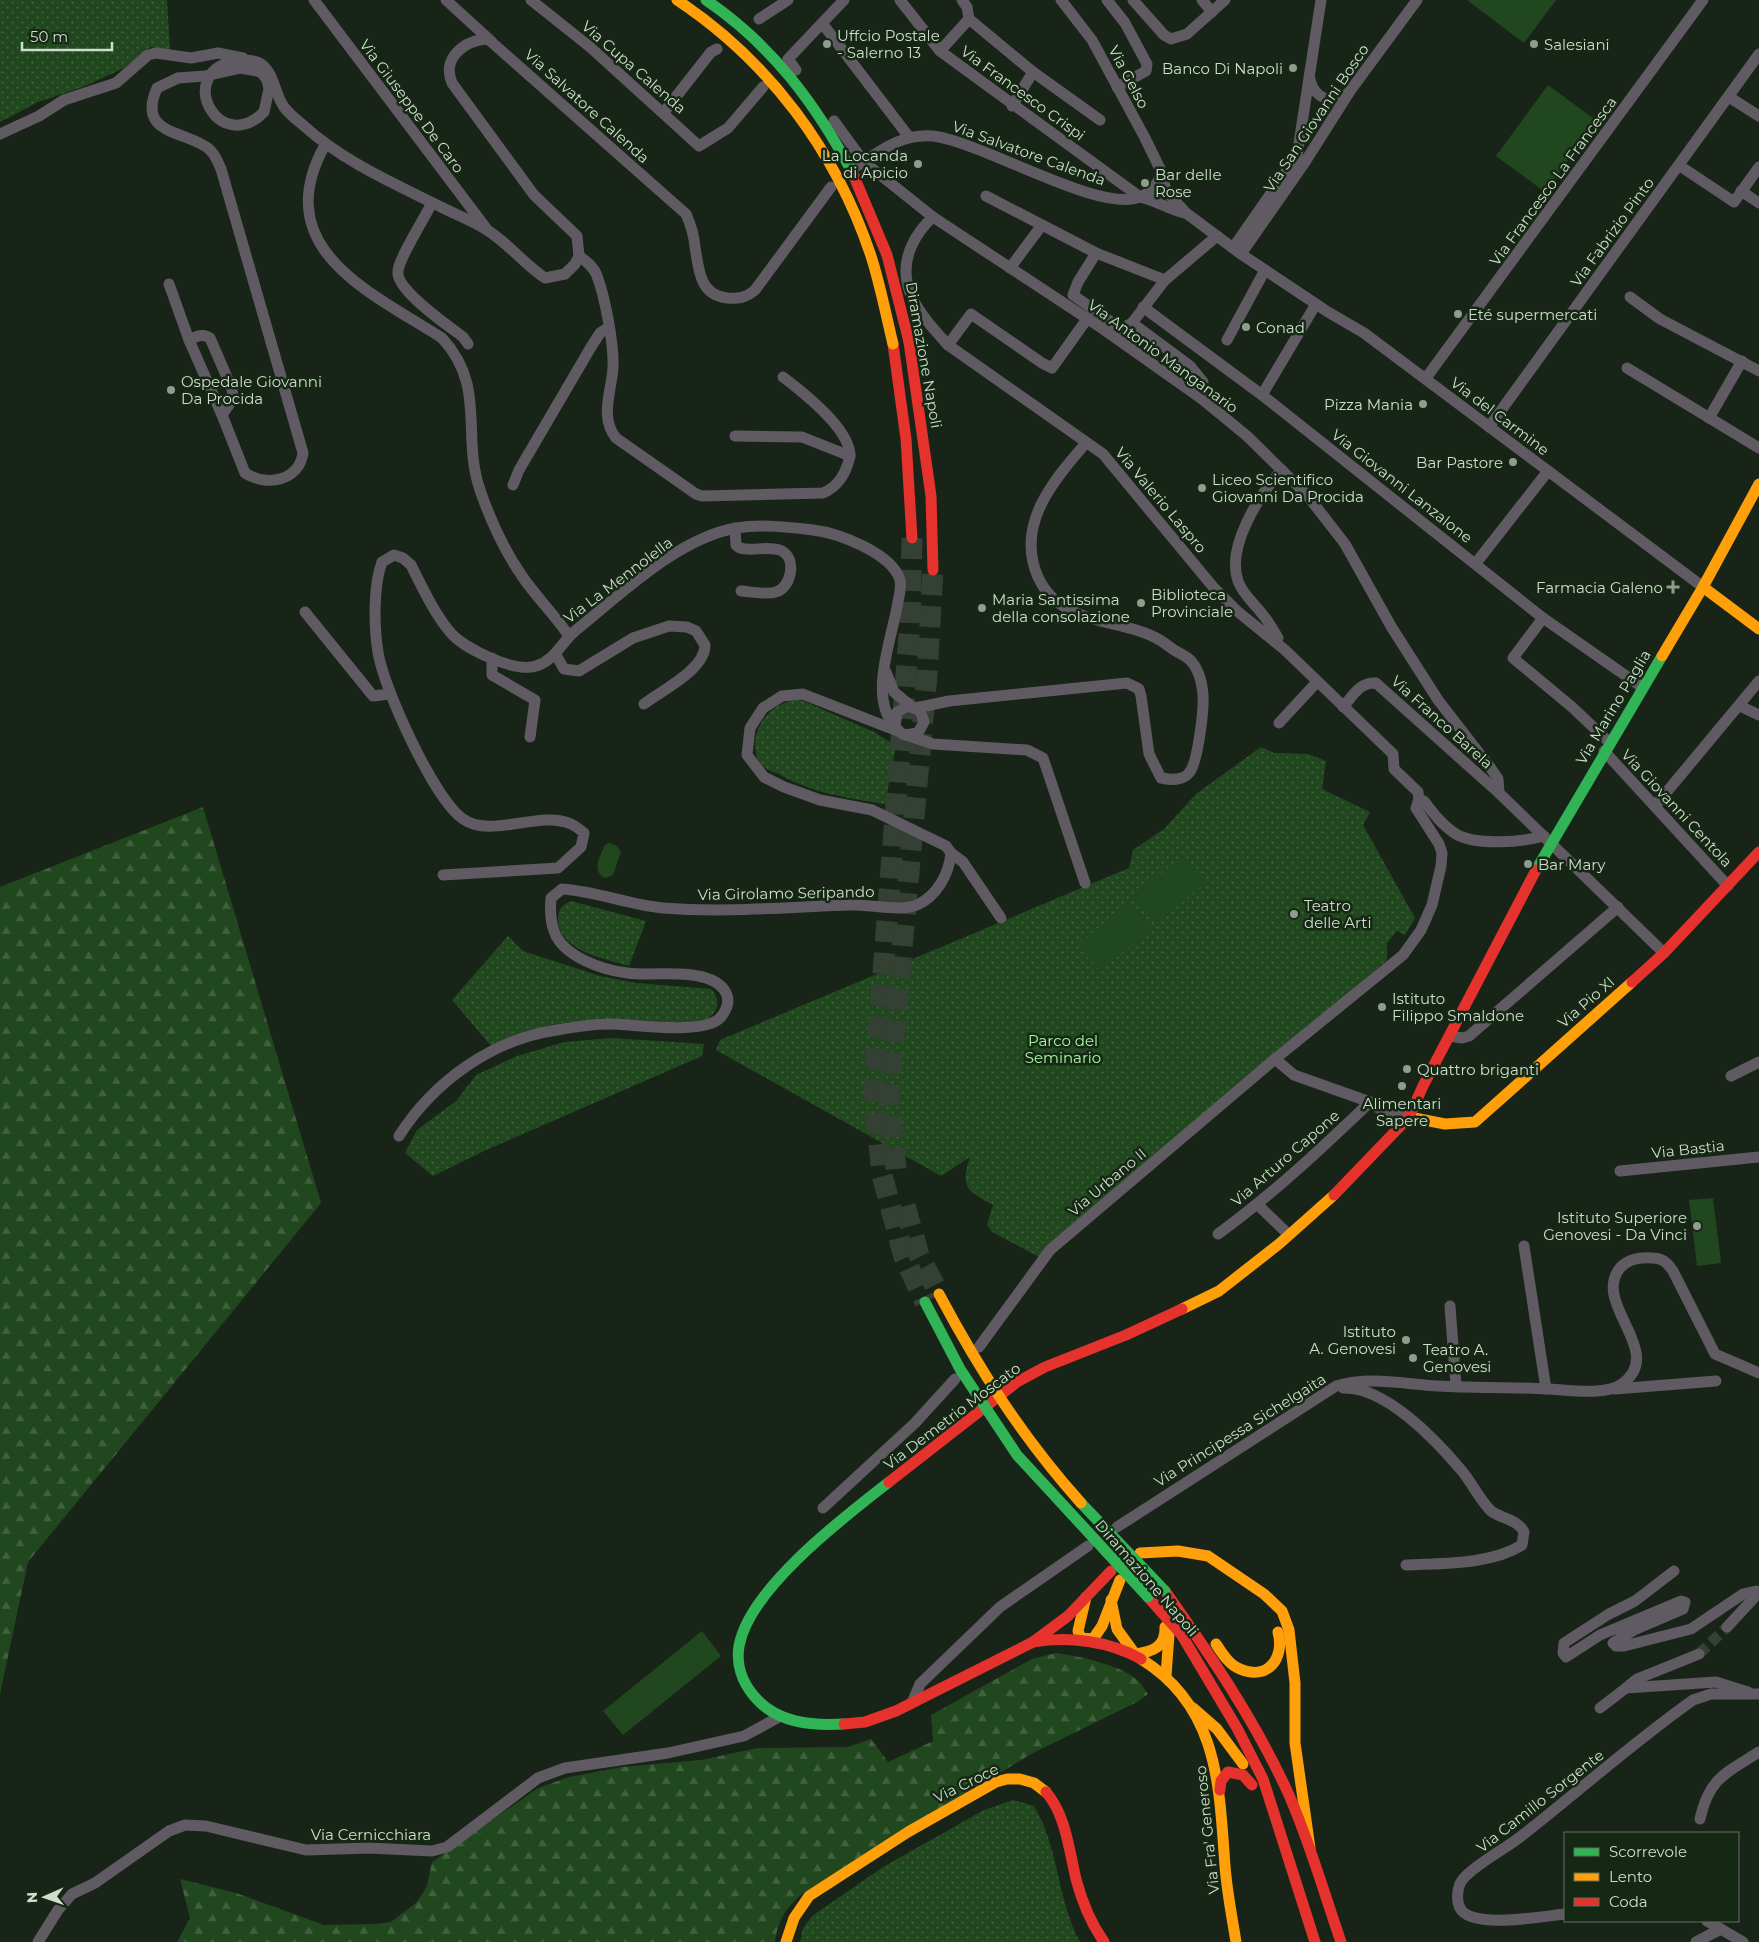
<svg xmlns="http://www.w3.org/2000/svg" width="1759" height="1942" font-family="Montserrat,sans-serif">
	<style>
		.green { fill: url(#green-dots) }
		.forest { fill: url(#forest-firs) }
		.pitch { fill: #21471f }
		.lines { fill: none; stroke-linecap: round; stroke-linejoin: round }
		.street-tunnel { stroke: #344033; stroke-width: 11; stroke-dasharray: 11 5.5; stroke-linecap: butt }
		.highway-tunnel { stroke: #344033; stroke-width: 21; stroke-dasharray: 21 11; stroke-linecap: butt }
		.street { stroke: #605a63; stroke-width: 11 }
		.fast { stroke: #30b455; stroke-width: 11 }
		.slow { stroke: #ff9f0a; stroke-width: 11 }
		.jam { stroke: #e5322d; stroke-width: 11 }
		.street-bridge { stroke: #605a63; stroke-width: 11 }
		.fast-bridge { stroke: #30b455; stroke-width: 11 }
		.slow-bridge { stroke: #ff9f0a; stroke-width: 11 }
		.jam-bridge { stroke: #e5322d; stroke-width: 11 }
		.poi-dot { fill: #909c8f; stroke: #152814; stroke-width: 2 }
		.labels { text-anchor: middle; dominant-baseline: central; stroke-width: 5; stroke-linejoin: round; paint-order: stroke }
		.poi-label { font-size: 15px; fill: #d0dccf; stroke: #152814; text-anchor: start }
		.street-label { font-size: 15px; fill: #d0dccf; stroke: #152814 }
		.park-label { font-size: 15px; fill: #a6f8a1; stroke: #152814 }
	</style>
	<defs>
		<pattern id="green-dots" width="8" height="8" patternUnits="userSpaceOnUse" patternTransform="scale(1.25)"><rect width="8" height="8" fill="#21471f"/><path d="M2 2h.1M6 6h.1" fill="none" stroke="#40613e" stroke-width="1.8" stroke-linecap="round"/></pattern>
		<pattern id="forest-firs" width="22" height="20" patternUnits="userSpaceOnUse" patternTransform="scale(1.25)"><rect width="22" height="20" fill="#21471f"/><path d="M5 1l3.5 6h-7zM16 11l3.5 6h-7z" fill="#40613e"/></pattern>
	</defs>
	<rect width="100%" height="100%" fill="#192418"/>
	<g class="green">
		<path d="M0 0H167L170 50 150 47 124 68 83 87 38 102 0 122Z"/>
		<path d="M799 699 874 732 896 746 885 804C848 798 811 793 779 774 775 772 769 771 765 768 754 759 753 742 758 729 766 711 780 702 799 699Z"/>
		<path d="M1261 747 1274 753 1308 754 1326 761 1322 789 1370 812 1363 825 1415 918 1405 935 1397 931 1387 943V960L1046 1250 1041 1258 992 1232 987 1225 993 1205C967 1190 960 1188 970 1157L941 1176 716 1050 720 1040 1129 868 1133 850 1164 829 1196 794Z"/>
		<path d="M571 901 646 921 629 966C606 959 558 951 558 919 558 909 563 904 571 901Z"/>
		<path d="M508 936 523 951 600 976 636 983 711 989C726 1005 713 1020 694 1023 680 1025 663 1022 648 1022 592 1020 542 1018 491 1046L452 1000Z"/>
		<path d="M612 1038 704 1044 702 1056 484 1151 433 1176 405 1153 417 1130 456 1101 476 1075 517 1056 565 1042Z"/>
		<path d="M1013 1800 1034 1806C1059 1847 1057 1900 1080 1942H800L803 1928 812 1916 883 1867 984 1810Z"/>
	</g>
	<g class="forest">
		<path d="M203 807 321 1203 28 1562 0 1694V887Z"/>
		<path d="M1056 1653C1078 1656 1123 1665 1138 1681 1142 1684 1145 1690 1148 1694L1137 1702 1031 1754 802 1894C786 1908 778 1920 775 1942H177L190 1918 180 1879 236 1893 324 1925 375 1924 391 1922 417 1902 427 1886 432 1862 538 1788 569 1777 622 1767 701 1760 758 1748 848 1747 871 1739 888 1762 933 1741 931 1715 1032 1659Z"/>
	</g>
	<g class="pitch">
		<path d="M1467 0H1556L1524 43Z"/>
		<path d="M1548 85 1597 121 1545 192 1496 156Z"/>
		<path d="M609 843 617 846 621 852 613 875 605 878C591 871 600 856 605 845Z"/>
		<path d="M1183 855 1206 881 1156 925 1133 898Z"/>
		<path d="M1127 903 1150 929 1100 971 1078 946Z"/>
		<path d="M1713 1198 1721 1263 1697 1266 1689 1200Z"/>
		<path d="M702 1631 721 1656 623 1735 603 1711Z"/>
	</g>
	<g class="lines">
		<path class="street-tunnel" d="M1699 1654 1727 1627"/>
		<g class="highway-tunnel">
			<path d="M912 538 910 623 874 1089 882 1175 904 1257 925 1302"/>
			<path d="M896 1169 889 1090 927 675 933 570"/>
			<path d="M905 1206 919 1255 939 1294"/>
		</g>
		<g class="street">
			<path d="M314 0 486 228"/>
			<path d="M446 0 492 42"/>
			<path d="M531 0 590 47 699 146 728 128 763 87"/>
			<path d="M900 0 940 51 1140 197C1156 200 1169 210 1185 213"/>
			<path d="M962 0 967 7 969 19 1033 72 1012 106"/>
			<path d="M1061 0 1092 40 1145 138 1162 173 1166 191 1186 213 1241 254 1328 312 1364 333 1703 587"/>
			<path d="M1107 0 1125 23 1147 64 1146 71 1117 87"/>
			<path d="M1133 0 1164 35 1171 39 1187 34 1225 0"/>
			<path d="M1202 0 1212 12"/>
			<path d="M759 19 788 0"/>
			<path d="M822 23 909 137"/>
			<path d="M940 51 969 19"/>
			<path d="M796 70 788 59 844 0"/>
			<path d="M1033 72 1100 120"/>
			<path d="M178 78 157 88C136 136 186 130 209 149 215 154 218 162 221 169L303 453C299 481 267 487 245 473L222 415 233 399 232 389 210 338C203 333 197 336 189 340L222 415"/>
			<path d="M1310 79C1313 94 1324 101 1339 100L1348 93"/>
			<path d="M267 80 269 89 264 112C219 157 174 73 235 61 243 60 254 59 261 64 275 74 274 93 284 107 289 114 296 119 303 125 342 161 395 184 443 208 457 215 473 221 487 230 508 243 524 264 545 278L565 274 575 264 579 256 577 236 534 195 452 83C441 58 465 40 488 39L686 214C691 225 694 236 695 247 699 269 699 295 727 298 738 299 746 298 755 290L831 187"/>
			<path d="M1729 97 1759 116"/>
			<path d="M664 112 711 52 717 49"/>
			<path d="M834 121 864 162 933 217 1103 329 1202 399 1247 436 1307 495 1345 544 1392 628 1438 700 1490 767 1498 779 1499 793 1664 953"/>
			<path d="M0 134 39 116 64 100 116 83 148 55 156 53 191 58 218 53 243 58"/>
			<path d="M325 145C267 249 372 293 442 338 487 387 461 434 480 490 490 519 504 550 522 576 536 597 555 615 569 636"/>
			<path d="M857 166C881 150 903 133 933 136 983 142 1100 214 1140 197 1151 193 1158 184 1162 173"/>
			<path d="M1680 166 1734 202 1759 167"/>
			<path d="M1741 191 1759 203"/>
			<path d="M986 196 1096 253 1165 280"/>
			<path d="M432 203C425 217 399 258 398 271 395 290 449 326 463 337L468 344"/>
			<path d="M933 217C923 226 917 234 912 245 893 286 922 316 948 345L1103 454 1214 588 1237 611 1285 650 1393 754 1394 769 1418 792 1419 799 1416 808 1439 844 1442 853 1441 866 1432 905 1421 930 1403 955 1275 1059 1050 1250 979 1347"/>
			<path d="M1233 248 1297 156 1321 0"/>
			<path d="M1096 253 1078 282 1073 295 1121 329 1132 323 1165 280 1217 236"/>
			<path d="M1241 254 1305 162 1350 91 1417 0"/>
			<path d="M579 256C586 261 594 267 597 276 605 297 614 344 613 367 612 390 599 417 616 438L696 494 702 496 823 493C839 486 846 473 850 456L802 437 735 436"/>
			<path d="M1010 268 1042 225"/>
			<path d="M169 284 189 340"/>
			<path d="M1630 297 1660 319 1759 371"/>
			<path d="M1143 307 1262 395 1543 618 1642 687"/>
			<path d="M1132 323 1190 366 1203 382 1202 399"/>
			<path d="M1227 340 1265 270"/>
			<path d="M948 345 971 314 1042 363 1052 368 1087 319"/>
			<path d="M1627 368 1759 448"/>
			<path d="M783 377C804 393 850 429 850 456"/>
			<path d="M1426 378 1703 0"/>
			<path d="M1262 395 1316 304"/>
			<path d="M1709 418 1742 361"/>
			<path d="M1489 427 1759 54"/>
			<path d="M513 485 519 470 591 347 600 333 608 328"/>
			<path d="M735 528 736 545 740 548C753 552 768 545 782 551 797 559 791 588 776 592 766 595 752 592 741 591"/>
			<path d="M1476 563 1548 471"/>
			<path d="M305 612 373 696 390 694"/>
			<path d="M1543 618 1513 658 1572 707 1610 743"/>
			<path d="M1278 638C1273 630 1269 622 1263 615 1255 604 1243 595 1238 581 1226 547 1259 495 1282 470"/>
			<path d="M556 655 564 669 579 671 633 638 669 626 687 627 696 631 705 645C705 670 662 690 644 704"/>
			<path d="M492 658V675L535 700 530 737"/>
			<path d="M886 672 894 692 911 706"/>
			<path d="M1740 706 1759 715"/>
			<path d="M1343 707C1353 696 1359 682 1376 683L1499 793"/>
			<path d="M916 708 949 701 1127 683 1139 689 1141 696 1149 754 1161 778C1171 780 1182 781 1189 773 1198 763 1204 709 1203 695 1202 683 1199 669 1190 660 1186 656 1179 653 1174 650 1167 645 1160 639 1152 636 1129 625 1102 624 1079 614 1061 607 1046 595 1038 577 1015 525 1053 481 1086 443"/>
			<path d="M1279 723 1317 682"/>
			<path d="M909 736 933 744 1027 750 1043 758 1085 883"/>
			<path d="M1604 751 1728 886"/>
			<path d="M1419 799 1424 801C1433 813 1443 826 1456 834 1476 846 1522 842 1544 836"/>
			<path d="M1655 806 1759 681"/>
			<path d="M951 853 963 862 1001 918"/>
			<path d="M443 875 558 868 581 847 584 833C580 830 576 826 571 824 539 810 492 839 463 819 434 799 383 687 378 652 374 627 373 586 382 562L394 555 403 558 411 565C422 587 434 613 450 632 464 649 515 673 536 666 555 660 561 643 575 631 620 595 678 538 736 528 761 524 788 527 813 530 838 533 892 553 900 580 902 589 898 599 897 607 891 641 869 697 894 725 898 730 899 733 905 735L918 733 924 722 920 711 908 706 897 712 895 726"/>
			<path d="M1450 1036 1462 1038 1469 1036 1618 907"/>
			<path d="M1275 1059 1294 1075 1370 1102 1387 1114 1409 1117"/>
			<path d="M1731 1076 1759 1062"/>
			<path d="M399 1136C434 1081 493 1039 557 1030 574 1027 593 1024 610 1024 634 1024 705 1036 721 1017 738 995 720 980 698 976 675 971 650 976 627 973 603 970 563 957 554 931 550 920 550 910 551 898L562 889C596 891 629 905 663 908 725 913 787 907 849 905 868 904 901 912 917 905 937 896 949 874 951 853L946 846 872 810 820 800 784 787 764 777 747 755 750 728 763 708 782 696 803 694 898 731"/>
			<path d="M1620 1171 1759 1157"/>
			<path d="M1258 1205 1288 1234"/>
			<path d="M1218 1234C1273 1194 1321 1149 1370 1102"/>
			<path d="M1524 1246 1546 1389"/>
			<path d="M1450 1306 1456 1386"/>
			<path d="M1343 1388C1385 1386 1436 1440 1462 1471 1472 1483 1479 1499 1491 1511 1502 1519 1517 1519 1524 1532L1522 1545C1490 1565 1443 1563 1406 1565"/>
			<path d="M1615 1389 1716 1381"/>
			<path d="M823 1508 915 1423 955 1379"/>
			<path d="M1117 1527 1336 1386C1370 1376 1403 1384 1438 1386 1474 1388 1511 1387 1548 1389 1567 1390 1606 1396 1622 1384 1667 1352 1591 1304 1620 1268 1628 1259 1640 1257 1652 1258 1662 1258 1667 1262 1673 1271L1715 1354 1759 1373"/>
			<path d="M1674 1571 1635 1601 1609 1614 1564 1643 1563 1653 1566 1657 1600 1635 1681 1601 1685 1602 1683 1609 1634 1630 1613 1643 1616 1646H1624L1691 1629 1743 1594 1756 1591 1757 1594 1753 1599 1727 1627"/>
			<path d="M1626 1688 1637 1679 1699 1654"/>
			<path d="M912 1703 920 1684 1000 1607 1088 1546"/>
			<path d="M1600 1708 1626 1688 1716 1682 1748 1692"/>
			<path d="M1700 1819C1709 1778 1726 1773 1759 1752"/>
			<path d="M1565 1914C1544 1916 1471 1930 1460 1908 1456 1900 1457 1886 1463 1879 1478 1862 1506 1849 1524 1834 1580 1790 1635 1741 1693 1700L1711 1694H1759"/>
			<path d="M1707 1921 1743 1942"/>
			<path d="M38 1942 58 1910 72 1894 95 1883 169 1831 185 1825 206 1826 306 1850 369 1848 432 1851 447 1847 538 1778 565 1768 668 1753 744 1736 779 1717"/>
			<path d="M1696 1942 1721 1929"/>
		</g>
		<g class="fast">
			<path d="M1536 870 1662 656"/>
			<path d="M844 1724C812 1726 776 1723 754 1696 742 1682 736 1664 739 1646 749 1589 844 1517 889 1482"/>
		</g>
		<g class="slow">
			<path d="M1703 587 1759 629"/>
			<path d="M1662 656 1703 587 1759 484"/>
			<path d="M1409 1117 1445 1124 1475 1122 1632 982"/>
			<path d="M1182 1309 1219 1291 1279 1244 1334 1195"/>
			<path d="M1140 1553 1178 1551 1208 1556 1264 1594 1282 1611 1289 1630 1295 1683V1743L1310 1848"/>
			<path d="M1086 1597 1078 1631 1081 1638 1093 1639 1102 1626 1120 1580"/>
			<path d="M1111 1600 1117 1629 1135 1654C1152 1652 1166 1647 1165 1627"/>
			<path d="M1216 1644C1222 1653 1229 1665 1240 1669 1268 1681 1285 1658 1278 1632"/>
			<path d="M1141 1659C1219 1707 1219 1786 1225 1866 1227 1892 1232 1917 1236 1942"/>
			<path d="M1166 1676 1169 1634"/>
			<path d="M1193 1708 1217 1729 1243 1764"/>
			<path d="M786 1942 794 1918 809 1896 908 1832 996 1782 1007 1779H1020L1034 1783 1046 1792"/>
		</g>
		<g class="jam">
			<path d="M909 342 931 496 933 570"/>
			<path d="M893 344 906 439 912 538"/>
			<path d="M1632 982 1664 953 1759 852"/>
			<path d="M1334 1195 1409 1117 1423 1086 1536 870"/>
			<path d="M889 1482 1017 1382 1045 1367 1126 1335 1182 1309"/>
			<path d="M1165 1591C1211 1656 1256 1722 1289 1795 1310 1843 1324 1893 1341 1942"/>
			<path d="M1148 1597 1181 1634 1237 1728 1263 1779 1315 1942"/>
			<path d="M1033 1642 1068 1616 1111 1571"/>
			<path d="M844 1724 865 1722 896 1711 1033 1642C1069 1636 1109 1641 1141 1659"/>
			<path d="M1220 1790 1221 1781 1228 1772 1243 1775 1252 1785"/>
			<path d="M1046 1792C1066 1815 1069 1850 1076 1879 1082 1902 1090 1922 1104 1942"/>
		</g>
		<path class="street-bridge" d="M178 78 205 76 241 68 261 72 267 80"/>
		<g class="fast-bridge">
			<path d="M706 0C772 45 816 104 853 174"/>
			<path d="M925 1302 960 1369 1017 1455 1148 1597"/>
			<path d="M1081 1503 1165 1591"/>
		</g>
		<g class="slow-bridge">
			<path d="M677 0C769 61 836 151 871 256 880 284 886 315 893 344"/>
			<path d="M939 1294C980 1371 1023 1438 1081 1503"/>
		</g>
		<path class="jam-bridge" d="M853 174 887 255 909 342"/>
	</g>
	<g class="poi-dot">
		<circle cx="827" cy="44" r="5"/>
		<circle cx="1534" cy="44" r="5"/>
		<circle cx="1293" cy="68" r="5"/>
		<circle cx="918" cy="164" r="5"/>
		<circle cx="1145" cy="183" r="5"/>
		<circle cx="1458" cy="314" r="5"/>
		<circle cx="1246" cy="327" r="5"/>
		<circle cx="171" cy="390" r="5"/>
		<circle cx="1423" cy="404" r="5"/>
		<circle cx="1513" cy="462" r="5"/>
		<circle cx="1202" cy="488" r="5"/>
		<path d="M1670.5 579.5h5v5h5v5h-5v5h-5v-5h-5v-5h5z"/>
		<circle cx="1141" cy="603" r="5"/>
		<circle cx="982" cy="608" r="5"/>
		<circle cx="1528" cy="864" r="5"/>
		<circle cx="1294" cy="914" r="5"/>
		<circle cx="1382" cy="1007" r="5"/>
		<circle cx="1407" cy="1069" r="5"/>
		<circle cx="1402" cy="1086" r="5"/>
		<circle cx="1697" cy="1226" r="5"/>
		<circle cx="1406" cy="1340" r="5"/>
		<circle cx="1413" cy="1358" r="5"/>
	</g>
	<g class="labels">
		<g class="poi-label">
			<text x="837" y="35">Uffcio Postale<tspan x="837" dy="17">- Salerno 13</tspan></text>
			<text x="1544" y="44">Salesiani</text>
			<text x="1283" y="68" text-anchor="end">Banco Di Napoli</text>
			<text x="908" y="155" text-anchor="end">La Locanda<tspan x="908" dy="17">di Apicio</tspan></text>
			<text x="1155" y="174">Bar delle<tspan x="1155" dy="17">Rose</tspan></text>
			<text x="1468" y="314">Eté supermercati</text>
			<text x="1256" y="327">Conad</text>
			<text x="181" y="381">Ospedale Giovanni<tspan x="181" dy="17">Da Procida</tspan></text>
			<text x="1413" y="404" text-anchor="end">Pizza Mania</text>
			<text x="1503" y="462" text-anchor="end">Bar Pastore</text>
			<text x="1212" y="479">Liceo Scientifico<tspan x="1212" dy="17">Giovanni Da Procida</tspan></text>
			<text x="1663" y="587" text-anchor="end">Farmacia Galeno</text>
			<text x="1151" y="594">Biblioteca<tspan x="1151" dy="17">Provinciale</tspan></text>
			<text x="992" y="599">Maria Santissima<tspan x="992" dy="17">della consolazione</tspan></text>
			<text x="1538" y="864">Bar Mary</text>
			<text x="1304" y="905">Teatro<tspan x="1304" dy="17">delle Arti</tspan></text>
			<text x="1392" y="998">Istituto<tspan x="1392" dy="17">Filippo Smaldone</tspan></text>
			<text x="1417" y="1069">Quattro briganti</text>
			<text x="1402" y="1103" text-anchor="middle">Alimentari<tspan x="1402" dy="17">Sapere</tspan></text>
			<text x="1687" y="1217" text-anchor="end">Istituto Superiore<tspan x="1687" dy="17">Genovesi - Da Vinci</tspan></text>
			<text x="1396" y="1331" text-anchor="end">Istituto<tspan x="1396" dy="17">A. Genovesi</tspan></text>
			<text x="1423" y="1349">Teatro A.<tspan x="1423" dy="17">Genovesi</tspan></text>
		</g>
		<g class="street-label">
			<text transform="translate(634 67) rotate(41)">Via Cupa Calenda</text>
			<text transform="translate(1129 77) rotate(62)">Via Gelso</text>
			<text transform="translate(1023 93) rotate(36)">Via Francesco Crispi</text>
			<text transform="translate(412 106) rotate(53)">Via Giuseppe De Caro</text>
			<text transform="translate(587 106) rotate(42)">Via Salvatore Calenda</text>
			<text transform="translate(1316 118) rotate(-56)">Via San Giovanni Bosco</text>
			<text transform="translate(1029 153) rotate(20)">Via Salvatore Calenda</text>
			<text transform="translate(1553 181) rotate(-54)">Via Francesco La Francesca</text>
			<text transform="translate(1612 232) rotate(-54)">Via Fabrizio Pinto</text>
			<text transform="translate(924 355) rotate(80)">Diramazione Napoli</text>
			<text transform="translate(1163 356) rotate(36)">Via Antonio Manganario</text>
			<text transform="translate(1500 416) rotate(37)">Via del Carmine</text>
			<text transform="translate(1402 486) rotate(38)">Via Giovanni Lanzalone</text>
			<text transform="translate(1161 500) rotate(50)">Via Valerio Laspro</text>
			<text transform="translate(618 580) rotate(-37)">Via La Mennolella</text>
			<text transform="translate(1613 707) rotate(-59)">Via Marino Paglia</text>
			<text transform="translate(1442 722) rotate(42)">Via Franco Barela</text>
			<text transform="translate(1677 808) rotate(47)">Via Giovanni Centola</text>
			<text transform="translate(786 893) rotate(-1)">Via Girolamo Seripando</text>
			<text transform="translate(1586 1002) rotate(-41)">Via Pio XI</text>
			<text transform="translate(1688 1149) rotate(-6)">Via Bastia</text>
			<text transform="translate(1285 1158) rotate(-41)">Via Arturo Capone</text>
			<text transform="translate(1107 1182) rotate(-40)">Via Urbano II</text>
			<text transform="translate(952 1416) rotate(-37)">Via Demetrio Moscato</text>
			<text transform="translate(1240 1430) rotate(-32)">Via Principessa Sichelgaita</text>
			<text transform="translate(1147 1578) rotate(49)">Diramazione Napoli</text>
			<text transform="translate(966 1783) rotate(-26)">Via Croce</text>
			<text transform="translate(1540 1801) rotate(-38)">Via Camillo Sorgente</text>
			<text transform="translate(1207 1830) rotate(-96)">Via Fra' Generoso</text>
			<text x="371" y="1834">Via Cernicchiara</text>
		</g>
		<g class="park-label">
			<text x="1063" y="1040">Parco del<tspan x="1063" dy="17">Seminario</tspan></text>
		</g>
	</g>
	<rect x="1564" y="1832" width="175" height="90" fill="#152814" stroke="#60705f"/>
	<rect x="1574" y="1848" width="25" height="8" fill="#30b455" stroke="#60705f"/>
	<text x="1609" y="1857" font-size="15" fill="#d0dccf">Scorrevole</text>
	<rect x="1574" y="1873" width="25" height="8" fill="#ff9f0a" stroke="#60705f"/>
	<text x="1609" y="1882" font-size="15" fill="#d0dccf">Lento</text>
	<rect x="1574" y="1898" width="25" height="8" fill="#e5322d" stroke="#60705f"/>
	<text x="1609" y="1907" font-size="15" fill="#d0dccf">Coda</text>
	<g transform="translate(45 1897) rotate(268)" stroke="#152814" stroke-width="4" paint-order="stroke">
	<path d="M0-4L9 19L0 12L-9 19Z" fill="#d0dccf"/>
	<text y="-8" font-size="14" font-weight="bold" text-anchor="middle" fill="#d0dccf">N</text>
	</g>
	<path d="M22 42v8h90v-8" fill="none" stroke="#d0dccf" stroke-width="2.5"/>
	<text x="30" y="42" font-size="15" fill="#d0dccf" stroke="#152814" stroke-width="4" paint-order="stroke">50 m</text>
</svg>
